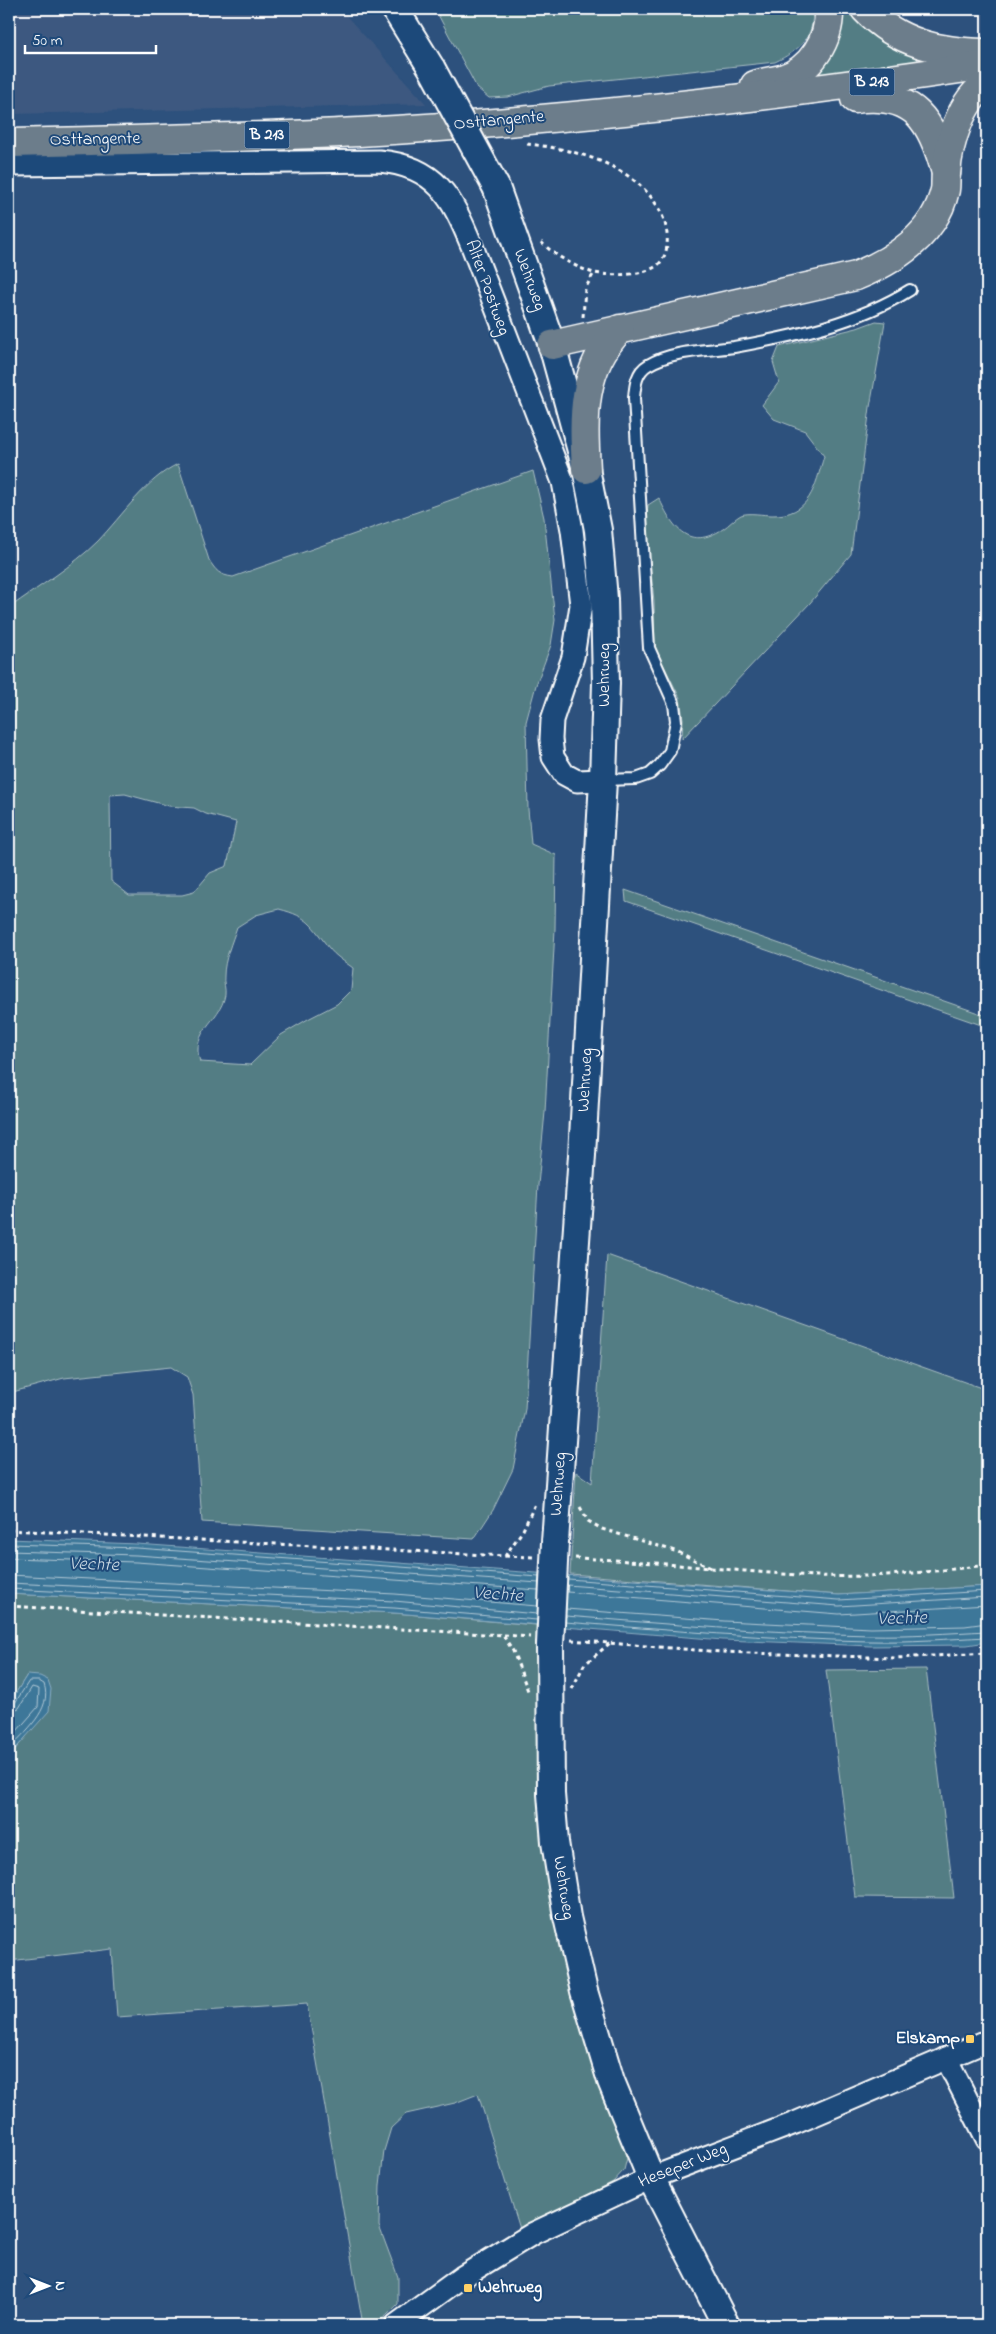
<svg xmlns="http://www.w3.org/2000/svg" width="996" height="2334" font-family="'Indie Flower',sans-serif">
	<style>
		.built { fill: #3e5980 }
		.green { fill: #537d84; stroke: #a9bec2; fill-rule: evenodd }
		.water { fill: #3e7799; stroke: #8badc2 }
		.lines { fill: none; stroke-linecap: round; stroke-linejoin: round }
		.shore { stroke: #b2c9d6; stroke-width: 1 }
		.service-casing { stroke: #fff; stroke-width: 14 }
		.minor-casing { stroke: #fff; stroke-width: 25 }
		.tertiary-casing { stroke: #fff; stroke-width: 30 }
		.primary-casing { stroke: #fff; stroke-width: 31 }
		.path { stroke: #fff; stroke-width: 3; stroke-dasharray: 4 4; stroke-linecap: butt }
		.service { stroke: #1f4a7a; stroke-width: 10 }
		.minor { stroke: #1f4a7a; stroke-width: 21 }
		.tertiary { stroke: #1f4a7a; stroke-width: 26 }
		.primary { stroke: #6c7d8b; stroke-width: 28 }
		.tertiary-bridge-casing { stroke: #fff; stroke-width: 30; stroke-linecap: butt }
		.tertiary-bridge { stroke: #1f4a7a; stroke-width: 26 }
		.poi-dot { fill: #ffd166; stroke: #1f4a7a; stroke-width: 2 }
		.labels { text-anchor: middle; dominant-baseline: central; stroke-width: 4; stroke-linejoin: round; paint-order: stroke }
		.shield { fill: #1f4a7a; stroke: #bcc9d7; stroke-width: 1 }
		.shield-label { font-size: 16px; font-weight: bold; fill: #fff }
		.street-label { font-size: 18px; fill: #fff; stroke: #1f4a7a }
		.poi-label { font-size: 18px; font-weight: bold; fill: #fff; stroke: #1f4a7a; text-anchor: end }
		.water-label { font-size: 19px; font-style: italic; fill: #cfdde6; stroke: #1f4a7a }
	</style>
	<rect width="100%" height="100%" fill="#2d517d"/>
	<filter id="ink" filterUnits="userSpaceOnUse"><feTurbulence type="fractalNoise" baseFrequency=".02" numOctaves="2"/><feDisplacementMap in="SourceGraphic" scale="10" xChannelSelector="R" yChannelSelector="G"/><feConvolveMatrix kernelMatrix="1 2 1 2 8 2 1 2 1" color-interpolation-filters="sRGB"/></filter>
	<g filter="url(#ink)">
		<path class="built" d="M9 9H340L426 104 9 114Z"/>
		<g class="green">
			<path d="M435 9H812C816 37 798 51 775 62L549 86 508 97 489 98 477 88Z"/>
			<path d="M834 9H852L916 55 918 59 915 63 816 77 814 75Z"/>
			<path d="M876 321 885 322 870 407 851 554 810 603 682 739 683 719 680 698 655 648 654 601 646 523 648 505 659 498C673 528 688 551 723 529 729 525 735 518 741 515 749 512 763 515 772 515 810 516 815 487 824 456L805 431 774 419 762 405 779 382 773 362 779 347 857 328Z"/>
			<path d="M178 464 209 560C216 571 219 575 233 577L533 471 544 518 555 620 551 645 536 685 526 722 528 809 531 844 556 855 555 929 545 1112 538 1185 525 1409 513 1469 493 1510 474 1539 202 1522 193 1395 187 1377 171 1367 64 1378 9 1393V608C39 586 72 567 98 541 122 516 147 478 178 464ZM125 794 169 806 194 808 206 814 236 822 227 866 210 873 194 892 182 895H129L111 881 110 795ZM279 909C310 917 311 925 329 948 335 956 345 962 353 968L351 990 337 1004 308 1019 281 1035 250 1065 200 1062C190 1030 220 1022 225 995 226 989 223 982 224 976 224 960 232 942 237 927L256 915Z"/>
			<path d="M625 890 987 1016V1027L626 901Z"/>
			<path d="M607 1255 987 1390V1586L839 1595 570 1574 576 1472 592 1483Z"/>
			<path d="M9 1594 394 1613 536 1625 540 1815 549 1898 568 1978 598 2079 627 2158 624 2170 613 2182 520 2229 478 2094 455 2103 406 2114 391 2128 384 2151 380 2185 379 2226 398 2277V2304C387 2315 380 2325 363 2325L307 2004 117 2017 112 1949 9 1961V1756L26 1737 27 1675 9 1704Z"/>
			<path d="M926 1669 954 1898 855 1897 826 1670Z"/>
		</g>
		<g class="water">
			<path d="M9 1539 137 1544 839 1595 987 1586V1642L967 1645 871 1646 723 1640 394 1613 9 1594Z"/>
			<path d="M27 1675 40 1676 48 1680 51 1689 49 1711 9 1756V1704Z"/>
		</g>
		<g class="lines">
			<g class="shore">
				<path d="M9 1544 137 1548 539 1577"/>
				<path d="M9 1551 136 1555 539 1583"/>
				<path d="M9 1558 136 1562 538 1590"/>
				<path d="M9 1575 395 1594 537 1606"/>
				<path d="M568 1579 839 1600 987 1591"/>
				<path d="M9 1583 394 1601 537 1614"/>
				<path d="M567 1585 839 1606 987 1597"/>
				<path d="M9 1589 394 1608 537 1620"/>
				<path d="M567 1592 839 1614 987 1605"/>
				<path d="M566 1609 724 1621 871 1628 965 1626 987 1623"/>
				<path d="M566 1616C667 1624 768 1633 870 1635 909 1636 948 1633 987 1631"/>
				<path d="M565 1622C667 1630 768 1639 869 1641 909 1642 948 1639 987 1637"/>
				<path d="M9 1705 15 1703 29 1681H39L44 1684C53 1710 24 1732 9 1749"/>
				<path d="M9 1712 19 1708 32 1687 39 1689 38 1707 9 1740"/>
			</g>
			<defs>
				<path id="service" d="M604 780 636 779 650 774 660 765 670 751 676 721 674 704 649 648 634 398C635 386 636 372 648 365 672 350 707 351 734 347 795 336 857 323 910 290"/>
				<g id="minor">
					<path d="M9 165 379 161C437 166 452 198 472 246L563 482 572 530 581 605 573 657 552 720 551 739 553 757 564 774 577 781 603 780"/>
					<path d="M946 2058 987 2139"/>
					<path d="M396 2325 462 2277 534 2233 651 2178 795 2123 987 2041"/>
				</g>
				<g id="tertiary">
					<path d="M395 9 432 69"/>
					<path d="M496 187 552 345 586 469 598 530 604 599 606 683 603 780 582 1155 555 1542"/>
					<path d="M550 1645 551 1794 555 1842 567 1917 584 1991 611 2081 651 2178 726 2325"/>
				</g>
				<g id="primary">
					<path d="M865 9C898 44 940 52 986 53"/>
					<path d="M755 85C763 82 773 81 782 79 812 70 830 39 829 9"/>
					<path d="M855 99C915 91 932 121 946 173"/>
					<path d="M9 143C125 140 243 138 359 132 569 121 780 96 987 65"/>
					<path d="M552 345 856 276C895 260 935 235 945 190 946 185 945 179 946 174 948 145 961 99 987 84"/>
					<path d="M586 469C583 417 581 368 620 329"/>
				</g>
			</defs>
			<use href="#service" class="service-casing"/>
			<use href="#minor" class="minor-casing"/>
			<use href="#tertiary" class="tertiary-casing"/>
			<use href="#primary" class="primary-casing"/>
			<g class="path">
				<path d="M527 144C578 149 647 168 665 223 668 234 669 250 662 260 652 277 612 276 594 273 576 268 552 254 539 240"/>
				<path d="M583 317 585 289 594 273"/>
				<path d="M580 1507 588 1521 602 1529 678 1552 711 1568"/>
				<path d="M9 1530 505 1556 523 1530 535 1504"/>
				<path d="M505 1556 534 1557"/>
				<path d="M575 1558C656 1561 736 1572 817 1576 874 1578 931 1572 987 1565"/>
				<path d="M9 1606 503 1635 513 1651 528 1691"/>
				<path d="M504 1635 530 1637"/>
				<path d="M571 1640 721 1652 896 1658 987 1653"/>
				<path d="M572 1689 584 1665 610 1643"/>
			</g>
			<use href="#service" class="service"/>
			<use href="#minor" class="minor"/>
			<use href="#tertiary" class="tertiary"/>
			<use href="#primary" class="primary"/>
			<defs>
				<g id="tertiary-bridge">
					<path d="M432 69 496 187"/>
					<path d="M550 1645 555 1542"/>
				</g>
			</defs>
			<use href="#tertiary-bridge" class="tertiary-bridge-casing"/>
			<use href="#tertiary-bridge" class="tertiary-bridge"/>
		</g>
	</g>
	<g class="poi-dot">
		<rect x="965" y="2034" width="10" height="10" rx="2.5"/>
		<rect x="463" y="2283" width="10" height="10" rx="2.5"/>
	</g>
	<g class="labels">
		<g class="shield">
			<rect x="849.5" y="68.5" width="45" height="27" rx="4"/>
			<rect x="244.5" y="121.5" width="45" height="27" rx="4"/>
		</g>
		<g class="shield-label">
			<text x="872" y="82">B 213</text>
			<text x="267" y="135">B 213</text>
		</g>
		<g class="street-label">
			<text transform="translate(499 121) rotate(-5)">Osttangente</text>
			<text transform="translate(95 140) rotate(-1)">Osttangente</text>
			<text transform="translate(529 280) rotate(70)">Wehrweg</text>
			<text transform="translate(487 288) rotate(70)">Alter Postweg</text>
			<text transform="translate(605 675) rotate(-90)">Wehrweg</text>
			<text transform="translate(586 1080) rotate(-87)">Wehrweg</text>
			<text transform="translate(559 1484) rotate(-86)">Wehrweg</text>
			<text transform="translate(563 1888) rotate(81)">Wehrweg</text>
			<text transform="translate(683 2166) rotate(-22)">Heseper Weg</text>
		</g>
		<g class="poi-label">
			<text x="960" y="2039">Elskamp</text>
			<text x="478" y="2288" text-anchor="start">Wehrweg</text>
		</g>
		<g class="water-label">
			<text transform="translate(94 1565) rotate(2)">Vechte</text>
			<text transform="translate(498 1595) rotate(4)">Vechte</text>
			<text transform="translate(902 1619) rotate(-2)">Vechte</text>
		</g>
	</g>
	<rect width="996" height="2334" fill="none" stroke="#1f4a7a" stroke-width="30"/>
	<rect x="15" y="15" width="966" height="2304" fill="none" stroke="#fff" stroke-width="2" filter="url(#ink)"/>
	<g transform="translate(48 2286) rotate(90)" stroke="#1f4a7a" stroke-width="4" paint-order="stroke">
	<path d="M0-4L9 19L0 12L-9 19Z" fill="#ffffff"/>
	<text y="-8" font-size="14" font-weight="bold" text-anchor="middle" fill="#ffffff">N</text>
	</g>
	<path d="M25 45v8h131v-8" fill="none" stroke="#ffffff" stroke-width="2.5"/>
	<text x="32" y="45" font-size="15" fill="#ffffff" stroke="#1f4a7a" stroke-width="4" paint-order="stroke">50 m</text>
</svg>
